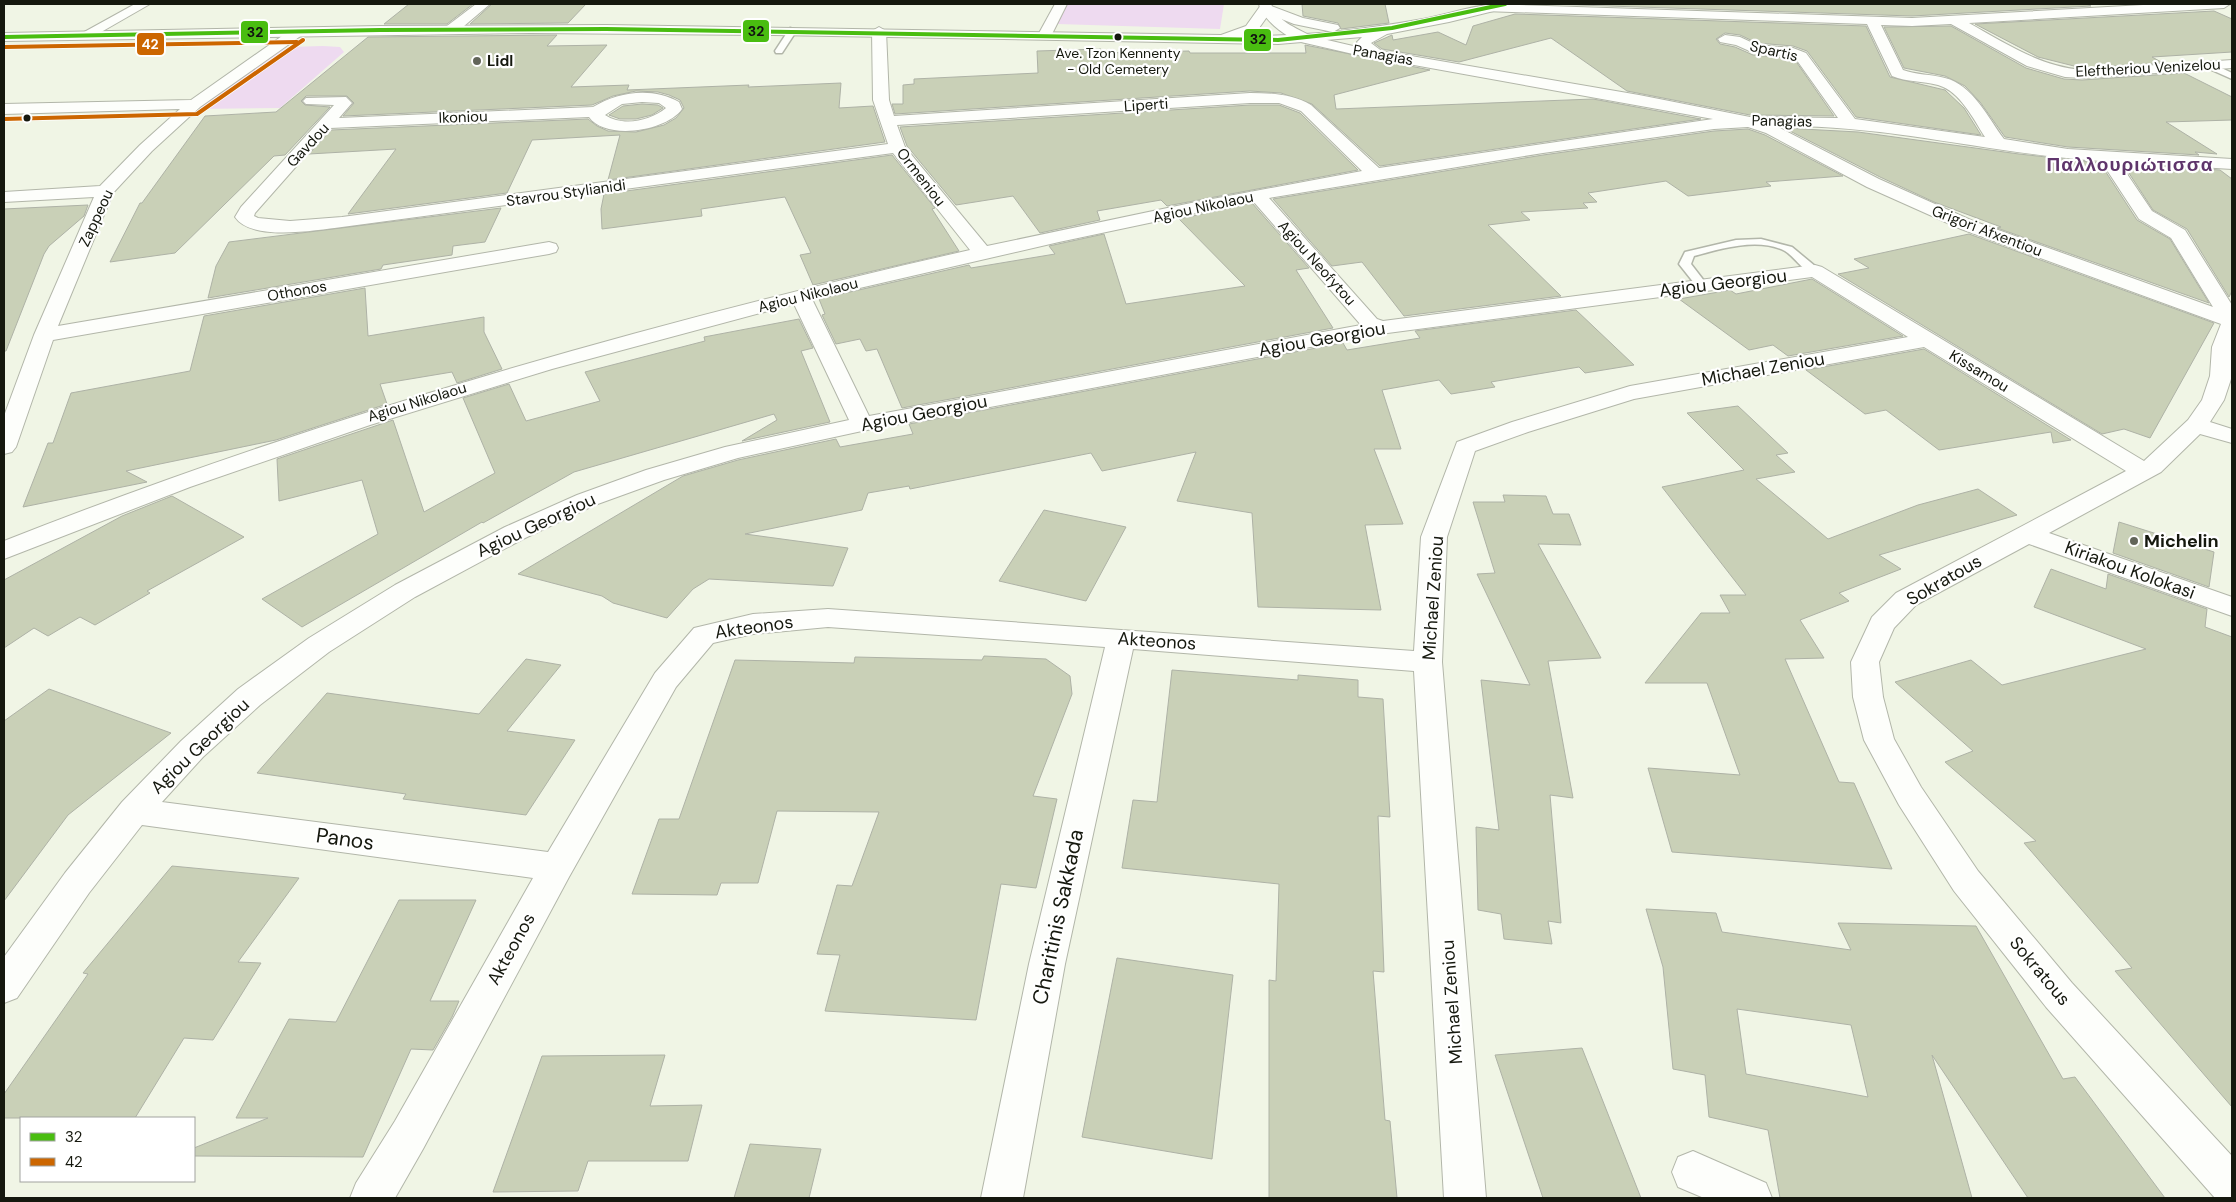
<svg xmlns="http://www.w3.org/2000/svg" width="2236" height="1202" font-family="'DM Sans',sans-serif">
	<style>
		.green { fill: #eedaf0 }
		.building { fill: #c9d0b7; stroke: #aeb2a6; fill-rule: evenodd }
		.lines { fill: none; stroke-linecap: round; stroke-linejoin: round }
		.lane-casing { stroke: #b2b6a9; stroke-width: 3 }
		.street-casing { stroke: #b2b6a9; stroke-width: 2 }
		.secondary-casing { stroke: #b2b6a9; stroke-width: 2 }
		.primary-casing { stroke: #b2b6a9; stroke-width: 2 }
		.lane { fill: #fdfefb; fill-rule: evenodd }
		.street { fill: #fdfefb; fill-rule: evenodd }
		.secondary { fill: #fdfefb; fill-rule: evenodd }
		.primary { fill: #fdfefb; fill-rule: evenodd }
		.bus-1-casing { stroke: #fff; stroke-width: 5.5 }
		.bus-2-casing { stroke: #fff; stroke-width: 5.5 }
		.bus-1 { stroke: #49bd10; stroke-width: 4 }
		.bus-2 { stroke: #c60; stroke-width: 4 }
		.bus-dot { fill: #15180e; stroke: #fff; stroke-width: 2 }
		.poi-dot { fill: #626559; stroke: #fff; stroke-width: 2 }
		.labels { text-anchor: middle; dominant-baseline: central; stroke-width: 4.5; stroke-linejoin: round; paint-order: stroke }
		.far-bus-label { font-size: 14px; fill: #15180e; stroke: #fff }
		.far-street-label { font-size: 15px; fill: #15180e; stroke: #fff }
		.far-poi-label { font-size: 15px; font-weight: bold; fill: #15180e; stroke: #fff; text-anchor: start }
		.street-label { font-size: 18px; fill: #15180e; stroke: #fff }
		.poi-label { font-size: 18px; font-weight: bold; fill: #15180e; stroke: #fff; text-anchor: start }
		.far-district-label { font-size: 19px; font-weight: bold; letter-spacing: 1px; fill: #5f356b; stroke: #fff }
		.near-street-label { font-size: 21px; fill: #15180e; stroke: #fff }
		.line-badge { stroke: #fff; stroke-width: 2 }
		.badge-label { font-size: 14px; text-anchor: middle; font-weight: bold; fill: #fff }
		.pale-badge-label { font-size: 14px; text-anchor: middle; font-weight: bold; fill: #111 }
	</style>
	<rect width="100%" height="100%" fill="#f0f5e5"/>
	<g class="green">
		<path d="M1066 4H1224L1220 29 1057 24Z"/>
		<path d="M323 46 340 47 344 52 280 108 197 109 272 56 288 47Z"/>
	</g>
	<g class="building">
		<path d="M409 4H473L447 24H384Z"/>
		<path d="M492 4H586L568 23 470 24Z"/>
		<path d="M1302 4H1385L1389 23 1341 29 1338 23 1303 16Z"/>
		<path d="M1548 4H2086L2091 6 1912 16Z"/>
		<path d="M2214 11 2232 19V52L2152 57 2163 63 2082 68 2038 57 1975 24Z"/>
		<path d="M1515 14 1866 26 1890 77 1945 90 1964 108 1981 135 1856 117 1807 51 1793 46 1757 43 1740 35 1725 33 1716 39 1720 44 1735 47 1753 55 1789 58 1795 60 1834 116 1750 115 1627 91 1551 38 1459 62 1382 49 1374 43 1392 35 1393 40 1438 32 1466 45 1473 26Z"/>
		<path d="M1951 26 2026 68 2064 79 2082 80 2184 73 2232 97V120L2166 122 2217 154 2195 152 2199 155 2068 147 2005 137 1980 102 1965 86 1945 76 1904 68 1884 27Z"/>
		<path d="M557 35 547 46 607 45 571 87 629 85 627 90 749 85 748 87 841 83 839 108 873 106 885 142 608 180 620 135 532 140 507 193 348 214 396 149 309 154 331 130 588 119 597 126 608 131 636 132 664 125 676 118 684 108 680 100 669 95 658 92 636 91 613 96 592 105 343 116 354 103 347 96H306L301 101 305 105 330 107 285 155 274 156 175 253 110 262 140 203H142L205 116 276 112 368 37Z"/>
		<path d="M1305 45 1430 70 1334 95 1336 109 1593 99 1701 119 1380 166 1312 104 1281 93 1250 91 895 114 892 104H903V85L914 84V79L1038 73 1037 51 1101 49 1102 53 1189 51 1190 53H1306Z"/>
		<path d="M642 104 658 105 663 108 652 115 636 119H620L609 115 623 106Z"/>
		<path d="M1250 105H1279L1300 113 1358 170 1167 206 1161 200 1097 211 1100 220 1040 233 1013 196 956 205 907 146 900 127Z"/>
		<path d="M1784 128 1858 132 2019 154 2100 163 2137 220 2170 239 2209 303 1997 228 2001 227 1934 202 1880 177Z"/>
		<path d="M1748 129 1765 135 1843 176 1766 182 1771 186 1688 196 1666 181 1588 193 1597 202 1583 203 1588 208 1521 212 1530 220 1488 225 1561 296 1404 316 1362 262 1332 266 1273 199 1543 155 1714 131Z"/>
		<path d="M892 155 935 208 932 209 959 251 813 285 800 255 811 253 785 197 701 209 702 216 602 229 601 209 604 194Z"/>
		<path d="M2123 164 2220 170 2232 179V291L2229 297 2187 229 2153 210Z"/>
		<path d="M1252 203 1309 268 1296 270 1333 328 902 408 877 349 866 351 860 339 836 344 822 315 825 314 819 299 969 265 971 268 1055 254 1049 246 1104 234 1126 304 1245 286 1179 219Z"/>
		<path d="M88 205 84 216 49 246 44 254 6 351H4V209Z"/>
		<path d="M501 208 485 242 453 246 452 255 383 265 381 269 208 298 216 266 229 242Z"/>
		<path d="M1969 234 2214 323 2150 438 2124 429 2102 434 1838 274 1869 268 1854 259Z"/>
		<path d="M1812 279 1903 336 1788 356 1773 345 1749 350 1679 299 1730 290 1736 294Z"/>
		<path d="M365 288 368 336 484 317V332L502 369 457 383 452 372 380 384 387 404 276 440 126 471 147 482 23 507 48 443H53L71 393 190 371 204 316Z"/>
		<path d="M1576 310 1634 365 1585 373 1579 367 1491 382 1495 387 1451 394 1439 380 1382 390 1401 449H1374L1403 524 1365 525 1381 610 1258 607 1252 513 1177 501 1196 452 1102 471 1091 453 910 489 909 486 868 493 862 510 745 534 848 548 833 586 709 579 693 589 667 618 613 603 602 596 518 574 683 476 738 460 836 439 840 447 913 434 909 424 1343 343 1347 350 1420 338 1415 331Z"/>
		<path d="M799 319 813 348 801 351 830 422 742 441 777 420 774 414 574 472 483 523 482 522 302 627 262 599 378 534 362 480 279 501 277 459 393 420 424 512 495 473 463 398 509 384 526 421 600 401 585 372 705 341 704 337Z"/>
		<path d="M1924 349 2071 440 2053 443 2051 432 1939 450 1886 410 1865 414 1806 370Z"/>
		<path d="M1738 406 1788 453 1776 455 1795 472 1756 479 1828 539 1918 505 1978 489 2017 515 1879 555 1901 569 1839 593 1849 601 1800 620 1824 658 1785 659 1839 782 1854 783 1892 869 1672 852 1648 768 1740 775 1707 683H1645L1701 613H1730L1720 595H1746L1662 487 1744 470 1687 413Z"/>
		<path d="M1503 495 1546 496 1553 514H1569L1581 545 1538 544 1601 658 1548 661 1573 798 1550 795 1561 923 1548 921 1552 944 1504 939 1501 914 1478 910 1476 827 1499 830 1481 680 1530 685 1477 574 1495 573 1473 502H1505Z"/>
		<path d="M172 496 244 537 147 591 150 593 95 625 80 617 48 636 34 628 4 648V580L122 516Z"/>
		<path d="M1044 510 1126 527 1086 601 999 581Z"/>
		<path d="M2119 522 2214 552 2209 587 2113 553Z"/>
		<path d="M2051 569 2106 589 2108 574 2207 609 2205 627 2232 637V1107L2115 971 2132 968 2024 843 2036 841 1945 762 1973 751 1895 682 1971 660 2002 685 2146 649 2034 607Z"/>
		<path d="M984 656 1046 659 1070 676 1072 694 1033 796 1057 799 1036 888 1001 884 976 1020 825 1011 840 955 817 954 837 885 852 886 879 812 777 811 758 883H721L717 895 632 894 659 819H679L735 660 854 663 855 657 982 660Z"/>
		<path d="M526 659 561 665 507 731 575 740 526 815 403 799 406 794 257 773 327 693 479 714Z"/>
		<path d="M1172 670 1298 680V675L1358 680V697L1383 699 1390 817 1378 816 1384 972 1373 971 1385 1120 1390 1121 1397 1198H1269V980L1276 981 1279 884 1122 868 1133 800 1157 802Z"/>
		<path d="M49 689 171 733 68 815 4 901V721Z"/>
		<path d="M172 866 299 878 238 962 261 963 213 1040 184 1038 135 1118H4V1094L88 974 83 973Z"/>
		<path d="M399 900H476L430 1001H459L452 1017 433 1050 411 1049 363 1157 194 1156V1148L268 1118H236L289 1019 336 1022Z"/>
		<path d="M1646 909 1716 913 1722 932 1851 950 1838 923 1976 926 2063 1079 2075 1077 2165 1198H2028L1932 1055 1972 1198H1780L1768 1130 1709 1117 1705 1075 1673 1069 1663 967ZM1737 1009 1851 1025 1868 1097 1746 1074Z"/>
		<path d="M1117 958 1233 975 1212 1159 1082 1137Z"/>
		<path d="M1582 1048 1641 1198H1543L1495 1055Z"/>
		<path d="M665 1055 650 1106 702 1105 688 1161H588L578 1191 493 1192 542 1056Z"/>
		<path d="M750 1144 821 1149 809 1198H734Z"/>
	</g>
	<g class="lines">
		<defs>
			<g id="lane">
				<path d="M790 28 797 30 782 53H776L775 51Z"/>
				<path d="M2205 63H2211L2232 73V79L2205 67Z"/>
				<path d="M1761 239 1792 247 1821 271 1815 274C1803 272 1795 257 1785 251 1758 237 1720 249 1694 256L1691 264 1708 286 1702 290 1698 288 1679 264 1685 252 1736 240Z"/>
			</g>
			<g id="street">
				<path d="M135 4H150L89 39H79L77 36Z"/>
				<path d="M476 4H490L457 32H447L445 29 447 26Z"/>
				<path d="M1055 4H1067L1050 38H1040L1038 35Z"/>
				<path d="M1489 4 1912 18 2161 4H2230L2224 8 1969 23C2005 43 2039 66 2082 70L2232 60V68L2082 78 2065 77 2027 66 1951 24 1912 26 1881 25 1903 70C1916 75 1931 74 1945 78 1973 85 1988 118 2004 139L2068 149 2232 159V169L2119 162 2152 211 2185 230 2232 305V376L2224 400 2210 422 2232 429V443L2200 434 2161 472 2049 533 2232 597V616L2029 544 1916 605 1894 628 1879 662 1883 697 1894 739 1921 787 1978 871 2072 983 2232 1156V1198H2215L2046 1007 1954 891 1899 805 1864 740 1853 697 1851 662 1872 617 1896 593 2126 471 1924 347 1634 399 1528 432 1475 451 1447 537 1442 662 1486 1198H1444L1414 671 1133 649 1065 964 1023 1198H981L1029 964 1105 647 828 627 753 634 713 643 676 687 569 877 423 1149 395 1198H350L356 1183 395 1121 533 878 142 825 89 893 17 998 4 1003V957L65 873 122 802 181 741 238 689 309 638 395 585 505 527 577 495 646 470 725 447 849 420 794 304 552 369 370 425 190 487 4 559V541C318 417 641 325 970 250L893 153 342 227C316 230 252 242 235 217L241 207 334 105 306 104 303 101 306 98 346 97 352 103 339 118 593 107C619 91 653 87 679 102L682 109C667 131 606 141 589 117L330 128 255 213 254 216 258 218 290 221 342 217 888 144 873 100 872 31 879 27 886 31 889 100 894 116 1250 93C1271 93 1292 94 1311 105L1379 168 1713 119 1353 54 1301 42 1299 39 1301 36 1306 35 1353 46 1639 95 1750 117 1838 118 1796 59 1790 56 1754 53 1736 45 1720 42 1718 39 1725 35 1740 37 1757 45 1793 48 1806 53 1855 119 1985 137C1974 120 1960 91 1938 85 1923 81 1907 82 1892 76L1867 24 1484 11 1483 8ZM642 102 659 103 666 108C650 121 623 127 605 115L622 104ZM1250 103H1279L1301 111 1362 171 1191 203 987 246 905 147 897 125ZM1776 126C1886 124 1992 154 2101 161L2139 219 2171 238 2213 307 1973 221 1879 179ZM1748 127 1766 133 1867 187 1961 229 2221 324 2212 347 2210 376 2202 400 2188 420 2144 461 1822 267 1815 265 1383 321 1377 319 1269 198 1543 153 1714 129ZM1253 201 1361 325 869 416 812 299 1059 242ZM1812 277 1908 337 1630 386 1512 422 1457 442 1421 537 1414 651 828 609 753 614 694 628 655 673 548 852 162 802 203 757 260 705 329 652 415 597 523 539 595 505 664 480 738 458 862 431 1380 334Z"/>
				<path d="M297 28 304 32 302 35 200 107 152 151 113 193 58 326 549 242 556 244 558 248 556 252 549 254 53 340 16 447 12 452 4 454V416L34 335 94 197 4 202V192L100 186 140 145 180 109 4 114V104L191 100 292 29Z"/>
				<path d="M1693 1151 1766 1183 1772 1198H1704L1678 1187 1672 1172 1678 1157Z"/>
			</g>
			<path id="secondary" d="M1259 4H1271C1277 21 1296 28 1311 36L1313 39 1311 42C1294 46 1262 20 1259 4Z"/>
			<path id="primary" d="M1266 4 1303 18 1338 25 1340 28 1333 32 1294 24 1269 14 1259 28 1249 36C1305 36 1361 30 1417 20 1448 15 1480 2 1511 4L1510 7 1449 22 1387 34 1371 43 1387 55 1380 59 1361 50 1357 42 1362 37 1278 44 774 35 531 33 4 41V33L380 26 606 25 1221 35 1246 26 1261 5Z"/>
		</defs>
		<use href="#lane" class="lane-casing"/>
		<use href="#street" class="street-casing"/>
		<use href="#secondary" class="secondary-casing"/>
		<use href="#primary" class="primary-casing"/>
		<use href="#lane" class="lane"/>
		<use href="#street" class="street"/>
		<use href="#secondary" class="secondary"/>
		<use href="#primary" class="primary"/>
		<defs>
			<path id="bus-1" d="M4 37 380 30 606 29 1278 40 1392 28 1505 4"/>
			<g id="bus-2">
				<path d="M4 47 297 42"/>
				<path d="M4 119 197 114 303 40"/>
			</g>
		</defs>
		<use href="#bus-1" class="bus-1-casing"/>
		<use href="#bus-2" class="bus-2-casing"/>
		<use href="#bus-1" class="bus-1"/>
		<use href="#bus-2" class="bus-2"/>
	</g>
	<g class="bus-dot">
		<circle cx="1118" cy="37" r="4.5"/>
		<circle cx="27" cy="118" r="4.5"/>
	</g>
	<g class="poi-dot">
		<circle cx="477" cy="61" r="5"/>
		<circle cx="2134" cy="541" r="5"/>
	</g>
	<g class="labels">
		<g class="far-bus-label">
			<text x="1118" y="53">Ave. Tzon Kennenty<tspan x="1118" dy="16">- Old Cemetery</tspan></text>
		</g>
		<g class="far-street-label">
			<text transform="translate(1774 51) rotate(13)">Spartis</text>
			<text transform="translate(1383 55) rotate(10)">Panagias</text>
			<text transform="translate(2148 68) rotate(-3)">Eleftheriou Venizelou</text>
			<text transform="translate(1146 105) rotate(-4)">Liperti</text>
			<text transform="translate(463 117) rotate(-2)">Ikoniou</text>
			<text transform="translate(1782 121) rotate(1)">Panagias</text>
			<text transform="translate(308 145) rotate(-47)">Gavdou</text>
			<text transform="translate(921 177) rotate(52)">Ormeniou</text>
			<text transform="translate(566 193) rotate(-8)">Stavrou Stylianidi</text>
			<text transform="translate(1203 207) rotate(-12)">Agiou Nikolaou</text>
			<text transform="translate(96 218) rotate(-65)">Zappeou</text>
			<text transform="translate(1987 231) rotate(21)">Grigori Afxentiou</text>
			<text transform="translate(1317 263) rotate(48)">Agiou Neofytou</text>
			<text transform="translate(297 291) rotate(-10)">Othonos</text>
			<text transform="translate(808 295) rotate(-14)">Agiou Nikolaou</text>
			<text transform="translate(1979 371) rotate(31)">Kissamou</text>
			<text transform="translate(417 402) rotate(-17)">Agiou Nikolaou</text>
		</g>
		<g class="far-poi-label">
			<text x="487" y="61">Lidl</text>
		</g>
		<g class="street-label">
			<text transform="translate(1723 283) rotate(-7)">Agiou Georgiou</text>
			<text transform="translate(1322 339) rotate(-10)">Agiou Georgiou</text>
			<text transform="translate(1763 369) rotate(-10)">Michael Zeniou</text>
			<text transform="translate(924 413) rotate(-11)">Agiou Georgiou</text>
			<text transform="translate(536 525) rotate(-25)">Agiou Georgiou</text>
			<text transform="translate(2130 570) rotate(20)">Kiriakou Kolokasi</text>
			<text transform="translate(1944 580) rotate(-30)">Sokratous</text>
			<text transform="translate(1433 598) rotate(-86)">Michael Zeniou</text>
			<text transform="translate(754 627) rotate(-8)">Akteonos</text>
			<text transform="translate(1157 641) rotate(4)">Akteonos</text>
			<text transform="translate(200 746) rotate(-44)">Agiou Georgiou</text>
			<text transform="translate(511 949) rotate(-61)">Akteonos</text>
			<text transform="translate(2040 971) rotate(50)">Sokratous</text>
			<text transform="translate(1452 1002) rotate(-94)">Michael Zeniou</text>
		</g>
		<g class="poi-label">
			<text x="2144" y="541">Michelin</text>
		</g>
		<g class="far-district-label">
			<text x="2130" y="164">Παλλουριώτισσα</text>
		</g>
		<g class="near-street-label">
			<text transform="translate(345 839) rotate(8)">Panos</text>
			<text transform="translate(1058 917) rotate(-78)">Charitinis Sakkada</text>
		</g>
	</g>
	<g class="line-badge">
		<rect x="742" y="19" width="28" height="24" rx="5" fill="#49bd10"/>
		<rect x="240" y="20" width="29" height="24" rx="5" fill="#49bd10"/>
		<rect x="1243" y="28" width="29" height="24" rx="5" fill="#49bd10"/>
		<rect x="136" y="32" width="29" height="24" rx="5" fill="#c60"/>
	</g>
	<g class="badge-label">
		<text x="150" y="49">42</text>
	</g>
	<g class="pale-badge-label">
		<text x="756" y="36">32</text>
		<text x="255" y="37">32</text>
		<text x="1258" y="44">32</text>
	</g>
	<rect width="2236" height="1202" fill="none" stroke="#15180e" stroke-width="10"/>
	<rect x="20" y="1117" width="175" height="65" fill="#ffffff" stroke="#a1a39f"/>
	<rect x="30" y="1133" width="25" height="8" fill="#49bd10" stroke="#a1a39f"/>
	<text x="65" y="1142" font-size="15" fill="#15180e">32</text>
	<rect x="30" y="1158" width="25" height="8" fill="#cc6600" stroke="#a1a39f"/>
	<text x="65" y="1167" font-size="15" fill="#15180e">42</text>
</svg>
